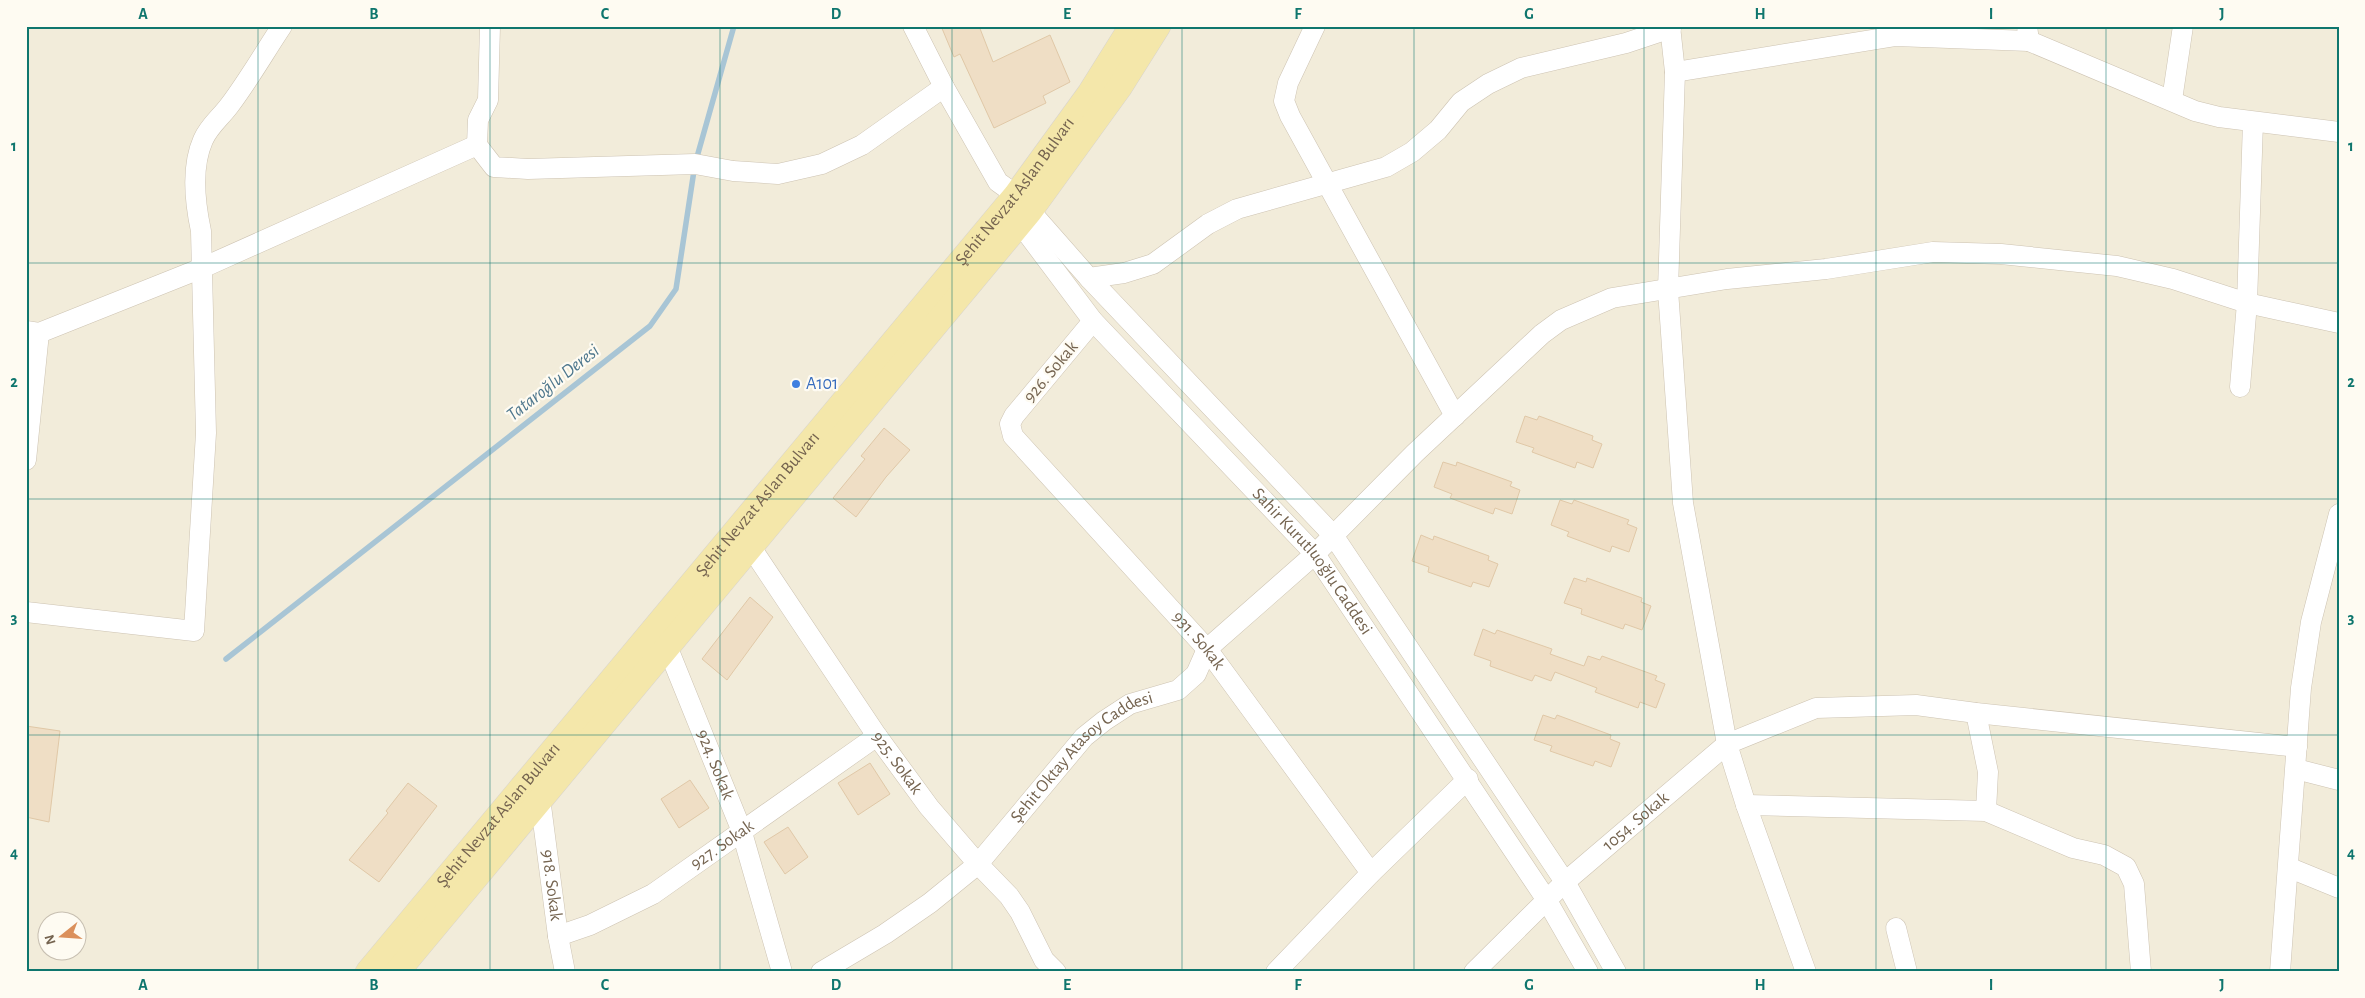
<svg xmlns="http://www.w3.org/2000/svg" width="2365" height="998" font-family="'Alegreya Sans',sans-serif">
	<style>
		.residential { fill: #f2ecda; fill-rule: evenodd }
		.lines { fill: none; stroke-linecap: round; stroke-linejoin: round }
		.stream { stroke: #a8c5d5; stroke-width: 5.5 }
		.building { fill: #efdec5; stroke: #e0c8a7 }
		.minor-casing { stroke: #cdc3b2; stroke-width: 21 }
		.major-casing { stroke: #d8d4ce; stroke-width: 26 }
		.minor { stroke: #fff; stroke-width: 20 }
		.major { stroke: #f4e7aa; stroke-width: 25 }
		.grid { fill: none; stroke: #0f766e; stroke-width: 1; stroke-opacity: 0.55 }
		.shop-dot { fill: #3f7fe0; stroke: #fefbf2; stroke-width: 2 }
		.labels { text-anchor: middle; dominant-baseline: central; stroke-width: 4.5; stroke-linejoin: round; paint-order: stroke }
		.street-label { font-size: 18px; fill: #756450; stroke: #fefbf2 }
		.shop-label { font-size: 18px; fill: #366cbe; stroke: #fefbf2; text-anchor: start }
		.water-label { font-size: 19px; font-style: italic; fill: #4e778d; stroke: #fefbf2 }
		.neatline { fill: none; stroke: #0f766e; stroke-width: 2 }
		.grid-label { font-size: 16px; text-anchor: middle; font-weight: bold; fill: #0f766e }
	</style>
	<rect width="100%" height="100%" fill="#fbf8ec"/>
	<path class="residential" d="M26 26H2339V972H26ZM48 920H78V950H48Z"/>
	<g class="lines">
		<path class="stream" d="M226 659 650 326 676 289 695 164 734 26"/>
	</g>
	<g class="building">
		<path d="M941 26H979L993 62 1050 35 1070 82 1043 96 1046 103 994 128 960 54 954 57Z"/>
		<path d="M1525 416 1537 420 1539 416 1593 436 1592 440 1602 444 1593 468 1577 462 1575 468 1532 452 1534 448 1516 442Z"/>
		<path d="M884 428 910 450 886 477 856 517 833 498 865 459 861 456Z"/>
		<path d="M1443 462 1456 466 1457 462 1512 482 1510 486 1520 490 1512 514 1495 508 1493 514 1450 498 1452 494 1434 487Z"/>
		<path d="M1560 500 1572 504 1574 500 1629 520 1627 524 1637 528 1629 552 1612 546 1610 552 1567 536 1569 532 1551 525Z"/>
		<path d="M1421 535 1433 540 1434 536 1489 556 1488 560 1498 564 1489 587 1473 582 1471 587 1428 572 1429 567 1412 561Z"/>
		<path d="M1574 578 1586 582 1587 578 1642 598 1641 602 1651 606 1642 630 1625 624 1623 629 1581 614 1582 609 1564 603Z"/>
		<path d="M750 597 773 617 727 680 702 659Z"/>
		<path d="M1483 629 1495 634 1497 630 1552 649 1550 654 1584 666 1588 656 1600 660 1602 656 1657 676 1655 680 1665 684 1656 708 1640 702 1638 708 1595 692 1597 688 1555 672 1551 681 1535 675 1532 681 1490 666 1491 661 1474 655Z"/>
		<path d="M1543 715 1555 719 1557 715 1611 735 1610 739 1620 743 1611 767 1595 761 1593 766 1550 751 1552 746 1534 740Z"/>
		<path d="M26 726 60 731 49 822 26 817Z"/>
		<path d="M870 763 890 794 858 815 838 783Z"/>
		<path d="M690 780 709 808 679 828 661 799Z"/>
		<path d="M408 783 437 806 379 882 349 860 388 813 386 811Z"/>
		<path d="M788 827 808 857 785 874 764 842Z"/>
	</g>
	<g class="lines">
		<defs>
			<g id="minor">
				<path d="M490 26 488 100 478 120 477 145 494 167 528 169 695 164 733 171 778 174 822 164 862 145 944 87"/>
				<path d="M913 26 944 87 998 182 1016 195 1089 278 1333 535 1565 882 1616 972"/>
				<path d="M1315 26 1288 83 1284 101 1290 116 1455 416"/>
				<path d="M1670 26 1675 72 1668 290 1683 503 1727 744 1746 805 1806 972"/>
				<path d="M2027 26 2029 41 2195 111 2219 117 2339 132"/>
				<path d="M1675 72 1896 36 2029 41"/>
				<path d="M2172 100 2183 26"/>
				<path id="s1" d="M1012 213 1093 321 1315 554 1546 899 1588 972"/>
				<path d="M1089 278 1124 273 1153 264 1208 224 1237 209 1386 167 1412 152 1438 130 1461 102 1488 84 1521 68 1626 43 1671 28"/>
				<path id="s2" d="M1093 321 1014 416 1010 424 1013 436 1207 649 1371 873"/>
				<path d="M26 331 39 333 202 268 477 145"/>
				<path d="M2240 387 2247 303 2253 122"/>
				<path d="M26 460 39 333"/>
				<path id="s3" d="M750 546 877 736 929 807 978 864 1009 896 1020 912 1044 960 1056 972"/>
				<path d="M26 612 194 631 206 433 201 231C195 203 191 167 203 140 209 126 220 118 229 106 248 81 264 53 282 26"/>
				<path id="s4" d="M667 646 741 829 782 972"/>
				<path d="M1976 713 1988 772 1986 811"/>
				<path d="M2296 769 2339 780"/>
				<path id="s5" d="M540 798 558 936 565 972"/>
				<path d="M1746 805 1986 811 2073 848 2104 855 2126 867 2134 884 2141 972"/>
				<path d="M2290 868 2339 888"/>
				<path d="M1896 928 1907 972"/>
				<path id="s6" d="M558 936 590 925 653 894 877 736"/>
				<path id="s7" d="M821 972 885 934 930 903 978 864 1084 737 1104 721 1130 704 1178 690 1196 674 1207 649 1315 554 1415 453 1542 334 1561 320 1612 298 1727 279 1826 269 1933 252 2001 254 2117 266 2173 279 2247 303 2339 323"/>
				<path d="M1276 972 1371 873 1468 779"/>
				<path id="s8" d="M1474 972 1565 882 1727 744 1816 708 1916 705 1976 713 2297 747"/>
				<path d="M2280 972 2301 688 2311 622 2339 514"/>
			</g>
			<g id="major">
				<path id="s9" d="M368 972 1016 195 1090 93 1132 26"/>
				<path d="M397 972 1030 211 1119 88 1158 26"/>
			</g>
		</defs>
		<use href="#minor" class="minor-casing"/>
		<use href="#major" class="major-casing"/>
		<use href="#minor" class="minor"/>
		<use href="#major" class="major"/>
	</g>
	<path class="grid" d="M258 26V972M490 26V972M720 26V972M952 26V972M1182 26V972M1414 26V972M1644 26V972M1876 26V972M2106 26V972M26 263H2339M26 499H2339M26 735H2339"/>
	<circle class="shop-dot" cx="796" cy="384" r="5"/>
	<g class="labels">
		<g class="street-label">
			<text stroke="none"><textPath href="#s9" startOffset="1014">Şehit Nevzat Aslan Bulvarı</textPath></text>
			<text transform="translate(1051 372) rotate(-50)">926. Sokak</text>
			<text stroke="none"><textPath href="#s9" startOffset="609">Şehit Nevzat Aslan Bulvarı</textPath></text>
			<text stroke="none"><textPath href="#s1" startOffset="461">Sahir Kurutluoğlu Caddesi</textPath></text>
			<text stroke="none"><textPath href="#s2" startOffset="421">931. Sokak</textPath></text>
			<text stroke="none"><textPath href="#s7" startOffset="342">Şehit Oktay Atasoy Caddesi</textPath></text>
			<text stroke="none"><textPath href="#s4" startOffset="128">924. Sokak</textPath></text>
			<text stroke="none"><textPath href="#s3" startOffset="262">925. Sokak</textPath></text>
			<text stroke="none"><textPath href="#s9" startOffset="204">Şehit Nevzat Aslan Bulvarı</textPath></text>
			<text stroke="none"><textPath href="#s8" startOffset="221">1054. Sokak</textPath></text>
			<text stroke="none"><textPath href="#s6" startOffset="189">927. Sokak</textPath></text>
			<text stroke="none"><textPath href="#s5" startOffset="88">918. Sokak</textPath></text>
		</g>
		<g class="shop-label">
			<text x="806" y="384">A101</text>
		</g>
		<g class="water-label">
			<text transform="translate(553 383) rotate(-38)">Tataroğlu Deresi</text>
		</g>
	</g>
	<rect width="2365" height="998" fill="none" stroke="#fefbf2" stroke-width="55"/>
	<g transform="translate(62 936) rotate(253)"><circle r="24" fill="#fefbf2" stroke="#c7bfb1"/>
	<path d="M0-4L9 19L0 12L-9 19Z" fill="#db905b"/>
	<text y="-8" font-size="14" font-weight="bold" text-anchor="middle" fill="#756450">N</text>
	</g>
	<rect x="28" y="28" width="2310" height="942" class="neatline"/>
	<g class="grid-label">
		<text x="143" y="19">A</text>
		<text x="374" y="19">B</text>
		<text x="605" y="19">C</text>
		<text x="836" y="19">D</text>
		<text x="1067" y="19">E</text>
		<text x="1298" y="19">F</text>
		<text x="1529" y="19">G</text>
		<text x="1760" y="19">H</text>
		<text x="1991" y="19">I</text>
		<text x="2222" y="19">J</text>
		<text x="14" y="151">1</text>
		<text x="2351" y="151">1</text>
		<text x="14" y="387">2</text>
		<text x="2351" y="387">2</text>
		<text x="14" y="623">3</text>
		<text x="2351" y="623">3</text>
		<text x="14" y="858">4</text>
		<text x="2351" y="858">4</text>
		<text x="143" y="990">A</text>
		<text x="374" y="990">B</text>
		<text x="605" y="990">C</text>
		<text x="836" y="990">D</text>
		<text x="1067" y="990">E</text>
		<text x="1298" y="990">F</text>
		<text x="1529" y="990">G</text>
		<text x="1760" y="990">H</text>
		<text x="1991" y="990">I</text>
		<text x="2222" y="990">J</text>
	</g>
</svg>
